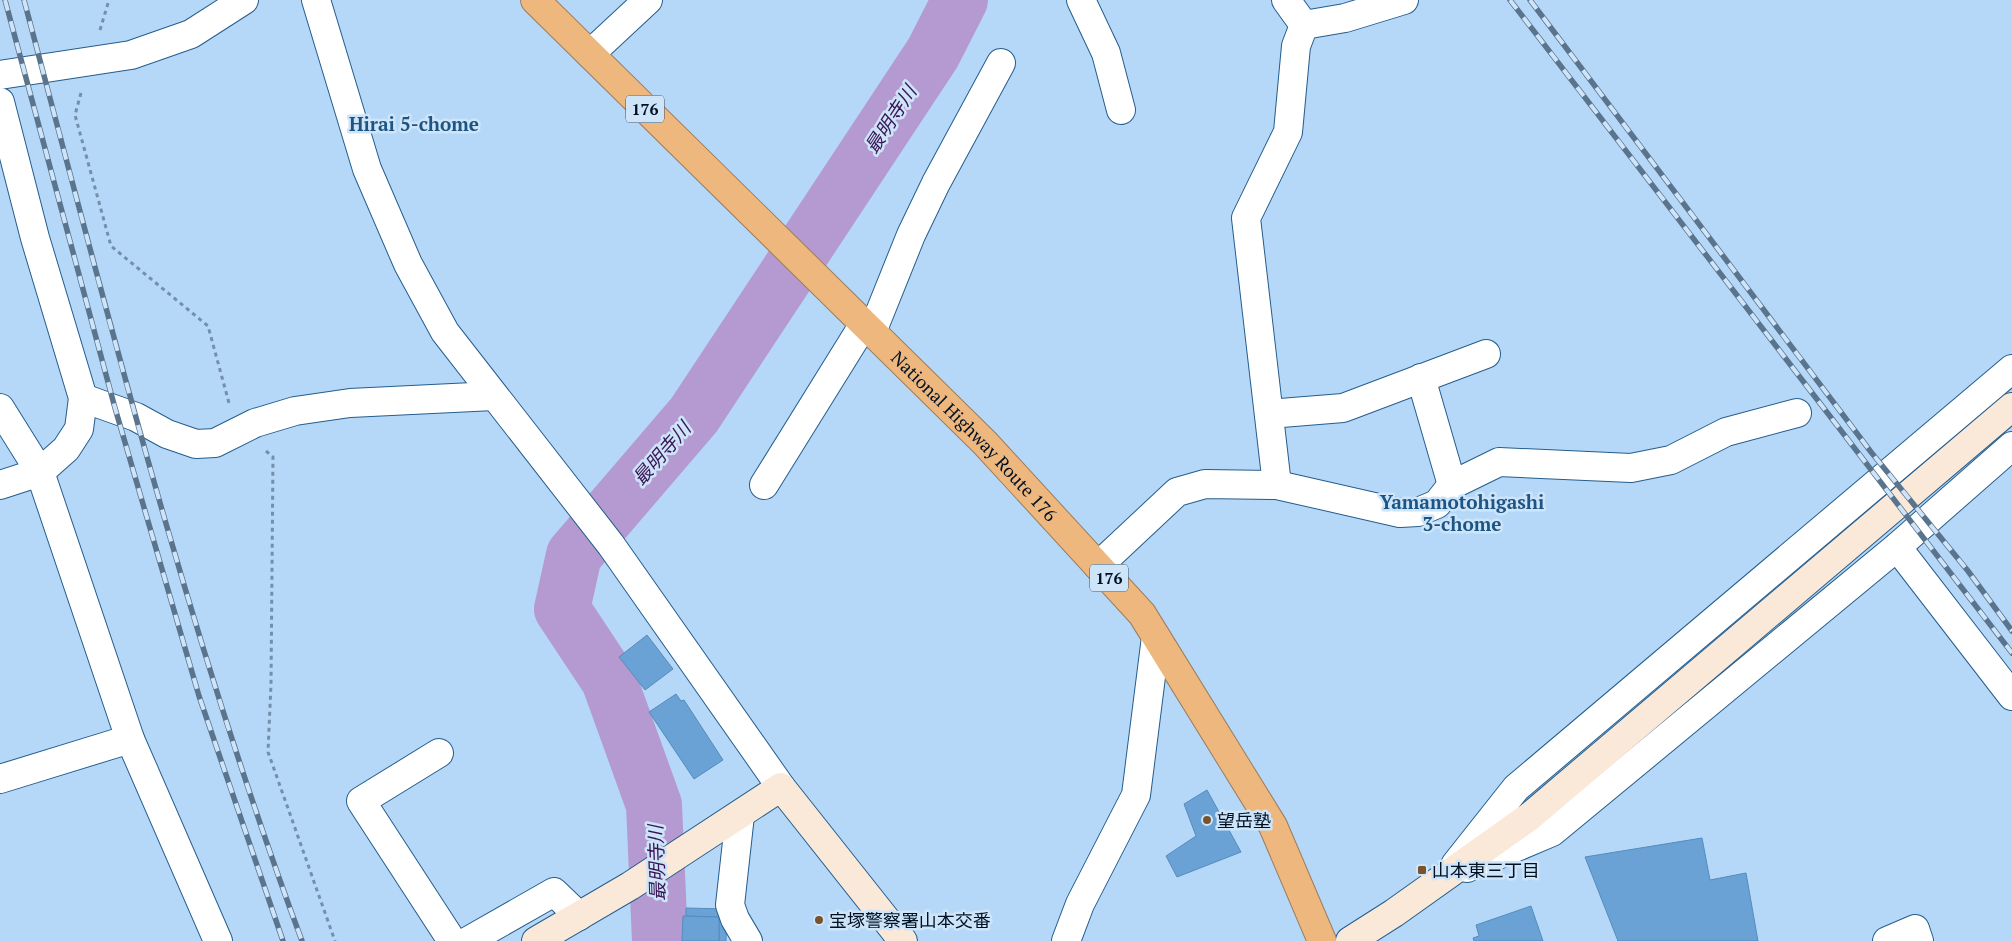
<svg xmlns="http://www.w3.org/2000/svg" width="2012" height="941" font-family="'PT Serif','Noto Sans JP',serif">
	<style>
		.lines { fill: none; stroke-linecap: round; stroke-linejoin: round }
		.river { stroke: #b59ad1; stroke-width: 56 }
		.building { fill: #6aa2d5; stroke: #548cbe }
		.street-casing { stroke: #255d8c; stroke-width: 30 }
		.secondary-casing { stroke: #255d8c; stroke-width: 30 }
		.highway-casing { stroke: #9a7d5e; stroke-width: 30 }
		.path { stroke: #738faa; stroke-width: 3; stroke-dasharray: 4 4; stroke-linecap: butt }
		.street { stroke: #fff; stroke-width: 28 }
		.secondary { stroke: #fae9d8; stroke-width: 28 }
		.highway { stroke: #edb77e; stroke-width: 28 }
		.rail-casing { stroke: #5b748d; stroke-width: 5.5 }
		.rail { stroke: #cde4f9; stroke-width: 4; stroke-dasharray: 11; stroke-linecap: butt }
		.poi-dot { fill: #78542e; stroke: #cde4f9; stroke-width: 2 }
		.labels { text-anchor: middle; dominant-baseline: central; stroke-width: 5; stroke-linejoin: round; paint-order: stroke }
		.shield { fill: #cde4f9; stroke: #3e5063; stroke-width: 1 }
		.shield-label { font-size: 16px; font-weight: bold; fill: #001123 }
		.street-label { font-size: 18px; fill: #001123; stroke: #cde4f9 }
		.poi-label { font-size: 18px; fill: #001123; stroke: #cde4f9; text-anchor: start }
		.water-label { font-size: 19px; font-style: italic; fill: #391454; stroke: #cde4f9 }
		.neighbourhood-label { font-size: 19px; font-weight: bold; fill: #1c5584; stroke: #cde4f9 }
	</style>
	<rect width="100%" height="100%" fill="#b6d8f8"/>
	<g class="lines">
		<path class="river" d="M660 941 654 805 609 680 562 609 574 555 694 415 933 53 960 0"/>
	</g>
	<g class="building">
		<path d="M647 635 673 669 645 690 619 657Z"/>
		<path d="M676 694 681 701 684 700 723 760 694 779 649 712Z"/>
		<path d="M1207 790 1241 852 1177 877 1166 856 1196 836 1184 804Z"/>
		<path d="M1702 838 1710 880 1746 873 1758 941H1618L1585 857Z"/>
		<path d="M1531 906 1543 941H1474L1473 938 1479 936 1476 925Z"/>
		<path d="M686 908 727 909 726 941H719V917L686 916Z"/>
		<path d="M683 916 719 917V941H682Z"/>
	</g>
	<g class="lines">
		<defs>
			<g id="street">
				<path d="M316 0 367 169 408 264 445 332 611 545 781 787"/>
				<path d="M1081 0 1106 53 1121 110"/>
				<path d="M1286 0 1304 25"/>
				<path d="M590 54 648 0"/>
				<path d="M0 75 131 55 191 34 244 0"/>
				<path d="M0 102 35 238 83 398 79 429 66 449 40 472 0 485"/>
				<path d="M872 332 911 235 936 183 1001 63"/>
				<path d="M1421 378 1452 485"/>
				<path d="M83 398 136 417 167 434 196 444 215 443 255 423 295 411 350 403 494 396"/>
				<path d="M0 408 40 472 130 739 218 941"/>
				<path d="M1269 414 1343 408 1486 354"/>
				<path d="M764 485 864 324"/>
				<path d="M1277 485 1246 218 1288 132 1296 46 1304 25 1345 18 1404 0"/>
				<path d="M1897 547 2012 696"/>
				<path d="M1098 566 1177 492 1205 484 1277 485 1400 513 1418 512 1437 504 1452 485 1499 462 1631 468 1671 460 1726 432 1797 413"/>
				<path d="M439 753 361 801 452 941"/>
				<path d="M0 779 130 739"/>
				<path d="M740 815 730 905 735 919 748 941"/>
				<path d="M1455 865 1516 788 2012 369"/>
				<path d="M1467 868 1552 832 1897 547 2012 446"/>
				<path d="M468 941 554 892 579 916"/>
				<path d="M1066 941 1080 904 1136 795 1156 637"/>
				<path d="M1887 941 1915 929 1919 941"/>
			</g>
			<g id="secondary">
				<path d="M536 941 630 886 781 787 903 941"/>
				<path d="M1350 941 1394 913 1529 817 2012 407"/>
			</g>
			<g id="highway">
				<path id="s1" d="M535 0 985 443 1142 614 1273 826 1322 941"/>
			</g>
		</defs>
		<use href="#street" class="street-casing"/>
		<use href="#secondary" class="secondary-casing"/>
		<use href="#highway" class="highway-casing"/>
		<g class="path">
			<path d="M100 30 109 0"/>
			<path d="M81 93 75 115 111 246 208 326 229 403"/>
			<path d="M266 451 273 457 271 684 268 752 335 941"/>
		</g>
		<use href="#street" class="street"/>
		<use href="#secondary" class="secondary"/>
		<use href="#highway" class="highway"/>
		<defs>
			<g id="rail">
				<path d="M5 0 115 408 199 696 283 941"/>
				<path d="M24 0C108 316 188 634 302 941"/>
				<path d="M1510 0 2012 653"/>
				<path d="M1530 0 1871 452 1968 571 2012 631"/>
			</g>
		</defs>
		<use href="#rail" class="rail-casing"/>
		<use href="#rail" class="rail"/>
	</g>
	<g class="poi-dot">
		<circle cx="1207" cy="820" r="5"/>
		<rect x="1417" y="865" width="10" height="10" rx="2.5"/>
		<circle cx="819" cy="920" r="5"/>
	</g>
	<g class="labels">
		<g class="shield">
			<rect x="626" y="95.5" width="38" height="27" rx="4"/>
			<rect x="1090" y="564.5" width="38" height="27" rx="4"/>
		</g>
		<g class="shield-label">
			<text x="645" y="109">176</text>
			<text x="1109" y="578">176</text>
		</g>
		<g class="street-label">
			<text stroke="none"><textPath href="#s1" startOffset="619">National Highway Route 176</textPath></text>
		</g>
		<g class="poi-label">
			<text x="1217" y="820">望岳塾</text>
			<text x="1432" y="870">山本東三丁目</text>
			<text x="829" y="920">宝塚警察署山本交番</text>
		</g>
		<g class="water-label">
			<text transform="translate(890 119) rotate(-57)">最明寺川</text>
			<text transform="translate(661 453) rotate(-49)">最明寺川</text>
			<text transform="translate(656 863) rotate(-92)">最明寺川</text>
		</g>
		<g class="neighbourhood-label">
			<text x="414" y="123">Hirai 5-chome</text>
			<text x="1462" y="501">Yamamotohigashi<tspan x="1462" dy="22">3-chome</tspan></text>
		</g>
	</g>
</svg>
